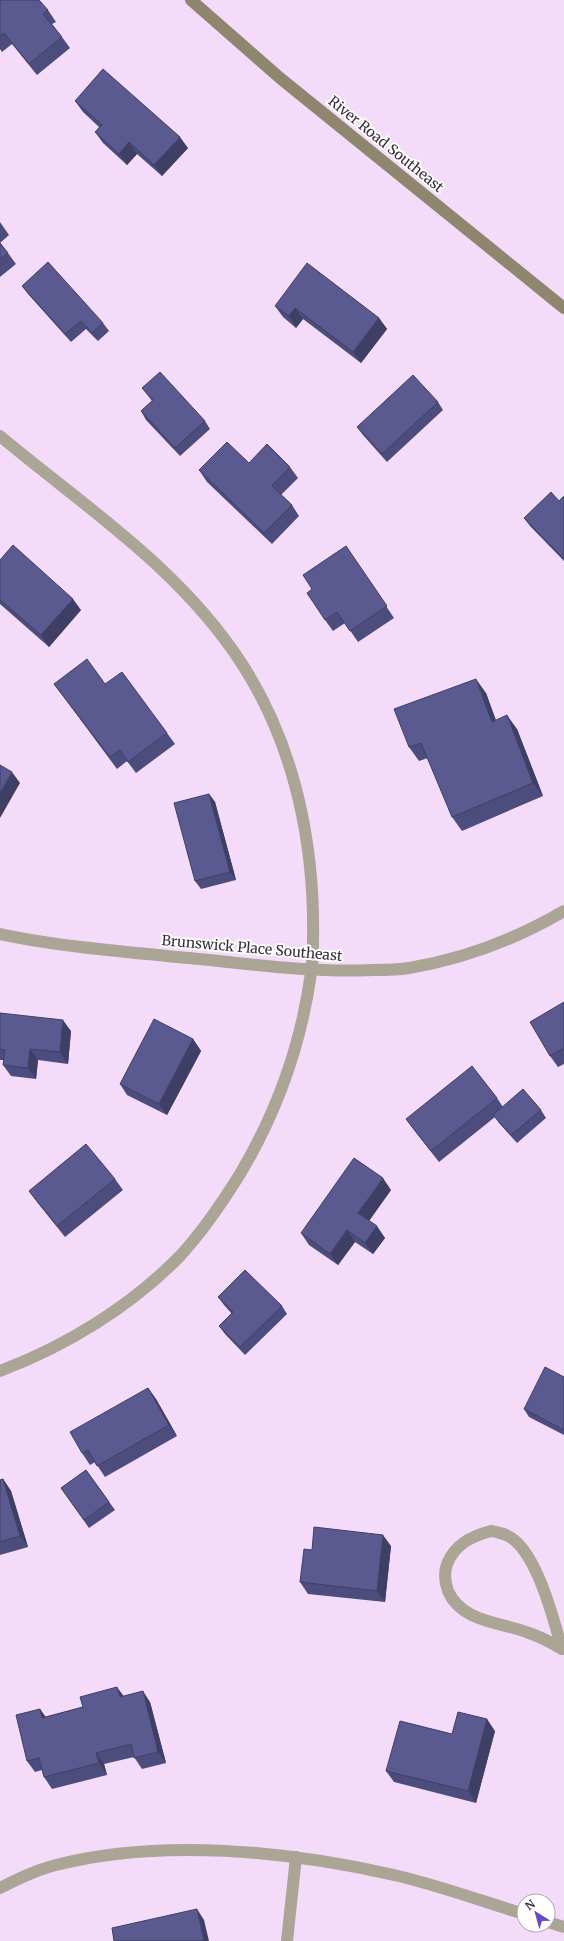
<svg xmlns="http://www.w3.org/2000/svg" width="564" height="1941" font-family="Merriweather,serif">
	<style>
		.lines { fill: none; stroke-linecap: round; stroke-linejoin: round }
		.street { stroke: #aba596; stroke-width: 12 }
		.secondary { stroke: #8f8670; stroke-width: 12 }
		.wall { fill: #4d4d7d }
		.shaded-wall { fill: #3f3f66 }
		.building { fill: #5a5a91; stroke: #3f3f66 }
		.labels { text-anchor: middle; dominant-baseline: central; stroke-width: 4; stroke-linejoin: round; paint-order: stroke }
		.street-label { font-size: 14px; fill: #382e3a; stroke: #fff }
	</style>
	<rect width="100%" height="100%" fill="#f4dbfa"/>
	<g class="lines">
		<g class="street">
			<path d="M0 436C85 507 181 569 242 664 290 738 311 827 313 914 313 933 314 954 311 973 301 1045 277 1112 240 1174 222 1203 203 1231 180 1256 130 1307 66 1346 0 1371"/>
			<path d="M0 934C62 947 126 952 189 958 250 964 311 973 373 970 385 970 397 970 409 968 464 959 516 939 564 911"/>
			<path d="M491 1531C496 1532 502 1533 506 1535 536 1547 554 1621 562 1649 552 1643 541 1637 529 1633 502 1622 462 1623 448 1591 445 1583 444 1573 447 1564 455 1544 472 1536 491 1531Z"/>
			<path d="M0 1888C18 1879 36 1870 56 1865 161 1838 288 1851 394 1875 438 1885 481 1901 524 1914"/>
			<path d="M548 1922 564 1927"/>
			<path d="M287 1941 296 1857"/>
		</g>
		<path class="secondary" d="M191 0 280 78 564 308"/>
	</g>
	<g class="wall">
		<path d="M0 0 48 10 56 22 52 24 62 37 70 48 37 75 12 44 2 52 0 49Z"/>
		<path d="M75 101 188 148 162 176 137 154 127 165 103 143 95 132 99 127 83 112Z"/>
		<path d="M0 222 9 235 0 243Z"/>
		<path d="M0 243 8 253 16 264 0 277Z"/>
		<path d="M22 286 103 323 109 331 98 341 86 329 71 342 28 294Z"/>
		<path d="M275 306 379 318 387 329 361 363 303 319 296 328 283 317Z"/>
		<path d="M142 388 205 421 210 429 180 456 146 420 141 411 152 401Z"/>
		<path d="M438 402 443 410 387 462 363 435 357 427Z"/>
		<path d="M249 463 290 467 298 478 281 495 292 505 299 516 272 544 207 482 199 470Z"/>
		<path d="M564 496V561L530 526 524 518 559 501Z"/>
		<path d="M346 546 394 618 358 642 345 623 333 631 325 620 312 589Z"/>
		<path d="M0 560 81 610 49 647 0 604Z"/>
		<path d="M54 684H105L167 733 175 744 136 773 127 761 117 769Z"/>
		<path d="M486 693 496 720 517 729 543 796 462 831 452 817 428 758 419 761 409 747Z"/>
		<path d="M209 794 215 802 236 880 201 889 195 881Z"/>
		<path d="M564 1002V1064L558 1067 550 1056Z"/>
		<path d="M0 1013 71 1031 68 1064 38 1060 36 1079 11 1076 3 1065 4 1060H0Z"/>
		<path d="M193 1039 201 1051 167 1115 127 1095 120 1084Z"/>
		<path d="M497 1098 503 1107 541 1110 546 1118 517 1143 499 1123 495 1117 439 1162 414 1130 406 1119Z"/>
		<path d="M115 1179 123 1190 65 1237 37 1202 29 1191Z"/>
		<path d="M391 1190 369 1221 385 1238 373 1254 355 1242 338 1265 309 1245 301 1233Z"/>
		<path d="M218 1297 282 1306 287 1314 245 1355 225 1334 219 1326 232 1314 224 1305Z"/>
		<path d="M564 1377V1435L529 1417 524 1409Z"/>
		<path d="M148 1388 156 1399 177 1436 105 1477 95 1462 90 1465 82 1453Z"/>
		<path d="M86 1470 115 1510 89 1528 61 1488Z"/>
		<path d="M3 1479 11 1491 28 1547 0 1555V1480Z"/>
		<path d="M391 1546 385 1602 308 1594 300 1582 312 1550Z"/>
		<path d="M123 1696 150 1702 166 1763 142 1769 134 1757 104 1764 107 1775 52 1789 44 1777 42 1770 35 1772 27 1761 40 1709 45 1717Z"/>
		<path d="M495 1731 476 1803 394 1782 386 1771 452 1734Z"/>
	</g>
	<g class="shaded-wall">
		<path d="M180 137 188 148 162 176 154 165Z"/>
		<path d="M129 142 137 154 127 165 119 154Z"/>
		<path d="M295 308 303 319 296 328 289 316Z"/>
		<path d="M379 318 387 329 361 363 353 352Z"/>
		<path d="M73 599 81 610 49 647 41 635Z"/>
		<path d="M476 679 486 693 501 736 492 722Z"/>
		<path d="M507 715 517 729 543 796 533 783Z"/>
		<path d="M12 772 20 783 0 818V793Z"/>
		<path d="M209 794 215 802 236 880 230 872Z"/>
		<path d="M63 1020 71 1031 68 1064 60 1052Z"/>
		<path d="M193 1039 201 1051 167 1115 159 1104Z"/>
		<path d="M30 1049 38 1060 36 1079 28 1068Z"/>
		<path d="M383 1178 391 1190 366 1225 358 1213Z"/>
		<path d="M377 1226 385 1238 373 1254 365 1243Z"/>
		<path d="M347 1230 355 1242 338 1265 330 1254Z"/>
		<path d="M148 1388 156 1399 177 1436 169 1425Z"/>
		<path d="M3 1479 11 1491 28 1547 20 1536Z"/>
		<path d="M383 1535 391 1546 385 1602 377 1591Z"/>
		<path d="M117 1687 125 1698 120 1697Z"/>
		<path d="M143 1691 150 1702 166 1763 158 1752Z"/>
		<path d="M40 1709 48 1720 42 1718Z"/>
		<path d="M487 1719 495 1731 476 1803 468 1791Z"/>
		<path d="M96 1753 104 1764 107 1775 99 1763Z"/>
		<path d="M197 1909 204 1920 209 1941H204Z"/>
	</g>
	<g class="building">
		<path d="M0 0H39L48 10 43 14 62 37 29 64 4 33 0 36Z"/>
		<path d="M103 69 180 137 154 165 129 142 119 154 95 132 102 125 75 101Z"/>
		<path d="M0 243 8 253 0 259Z"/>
		<path d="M48 262 103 323 92 333 81 321 65 334 22 286Z"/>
		<path d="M307 263 379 318 353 352 295 308 289 316 275 306Z"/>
		<path d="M160 372 205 421 175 448 141 411 153 400 142 388Z"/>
		<path d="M413 375 438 402 382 454 357 427Z"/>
		<path d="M227 442 249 463 267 444 290 467 272 486 292 505 264 533 199 470Z"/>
		<path d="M551 492 559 501 564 496V559L524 518Z"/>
		<path d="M13 545 73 599 41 635 0 600V560Z"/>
		<path d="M346 546 387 606 350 631 337 612 325 620 307 593 312 589 303 575Z"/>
		<path d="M87 659 105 684 122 672 167 733 128 762 120 750 110 757 54 684Z"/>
		<path d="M476 679 492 722 507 715 533 783 452 817 421 743 409 747 394 709Z"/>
		<path d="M0 765 12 772 0 793Z"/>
		<path d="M209 794 230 872 195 881 174 803Z"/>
		<path d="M564 1002V1048L550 1056 530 1022Z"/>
		<path d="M0 1013 63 1020 60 1052 30 1049 28 1068 3 1065 5 1050 0 1049Z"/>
		<path d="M154 1019 193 1039 159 1104 120 1084Z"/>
		<path d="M472 1066 497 1098 431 1151 406 1119Z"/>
		<path d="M523 1089 541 1110 511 1135 493 1115Z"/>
		<path d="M86 1144 115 1179 57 1226 29 1191Z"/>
		<path d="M354 1158 383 1178 358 1213 377 1226 365 1243 347 1230 330 1254 301 1233Z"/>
		<path d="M245 1270 282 1306 240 1347 219 1326 233 1312 218 1297Z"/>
		<path d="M545 1367 564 1377V1430L524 1409Z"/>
		<path d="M148 1388 169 1425 97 1466 88 1450 82 1453 70 1432Z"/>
		<path d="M86 1470 109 1502 84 1520 61 1488Z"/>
		<path d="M3 1479 20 1536 0 1542V1480Z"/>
		<path d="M314 1527 383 1535 377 1591 300 1582 304 1549 312 1550Z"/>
		<path d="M117 1687 120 1697 143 1691 158 1752 134 1758 131 1744 96 1753 99 1763 44 1777 39 1758 27 1761 16 1715 40 1709 42 1718 83 1707 80 1697Z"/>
		<path d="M458 1712 487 1719 468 1791 386 1771 400 1721 452 1734Z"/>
		<path d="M197 1909 204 1941H114L112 1928Z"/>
	</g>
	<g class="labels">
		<g class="street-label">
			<text transform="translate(386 144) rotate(39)">River Road Southeast</text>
			<text transform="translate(252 948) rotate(5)">Brunswick Place Southeast</text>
		</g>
	</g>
	<g transform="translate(536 1913) rotate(323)"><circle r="19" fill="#ffffff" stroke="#afabb0"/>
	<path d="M0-3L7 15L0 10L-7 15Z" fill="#674bc4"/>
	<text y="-6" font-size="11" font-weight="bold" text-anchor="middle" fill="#382e3a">N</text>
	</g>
</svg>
